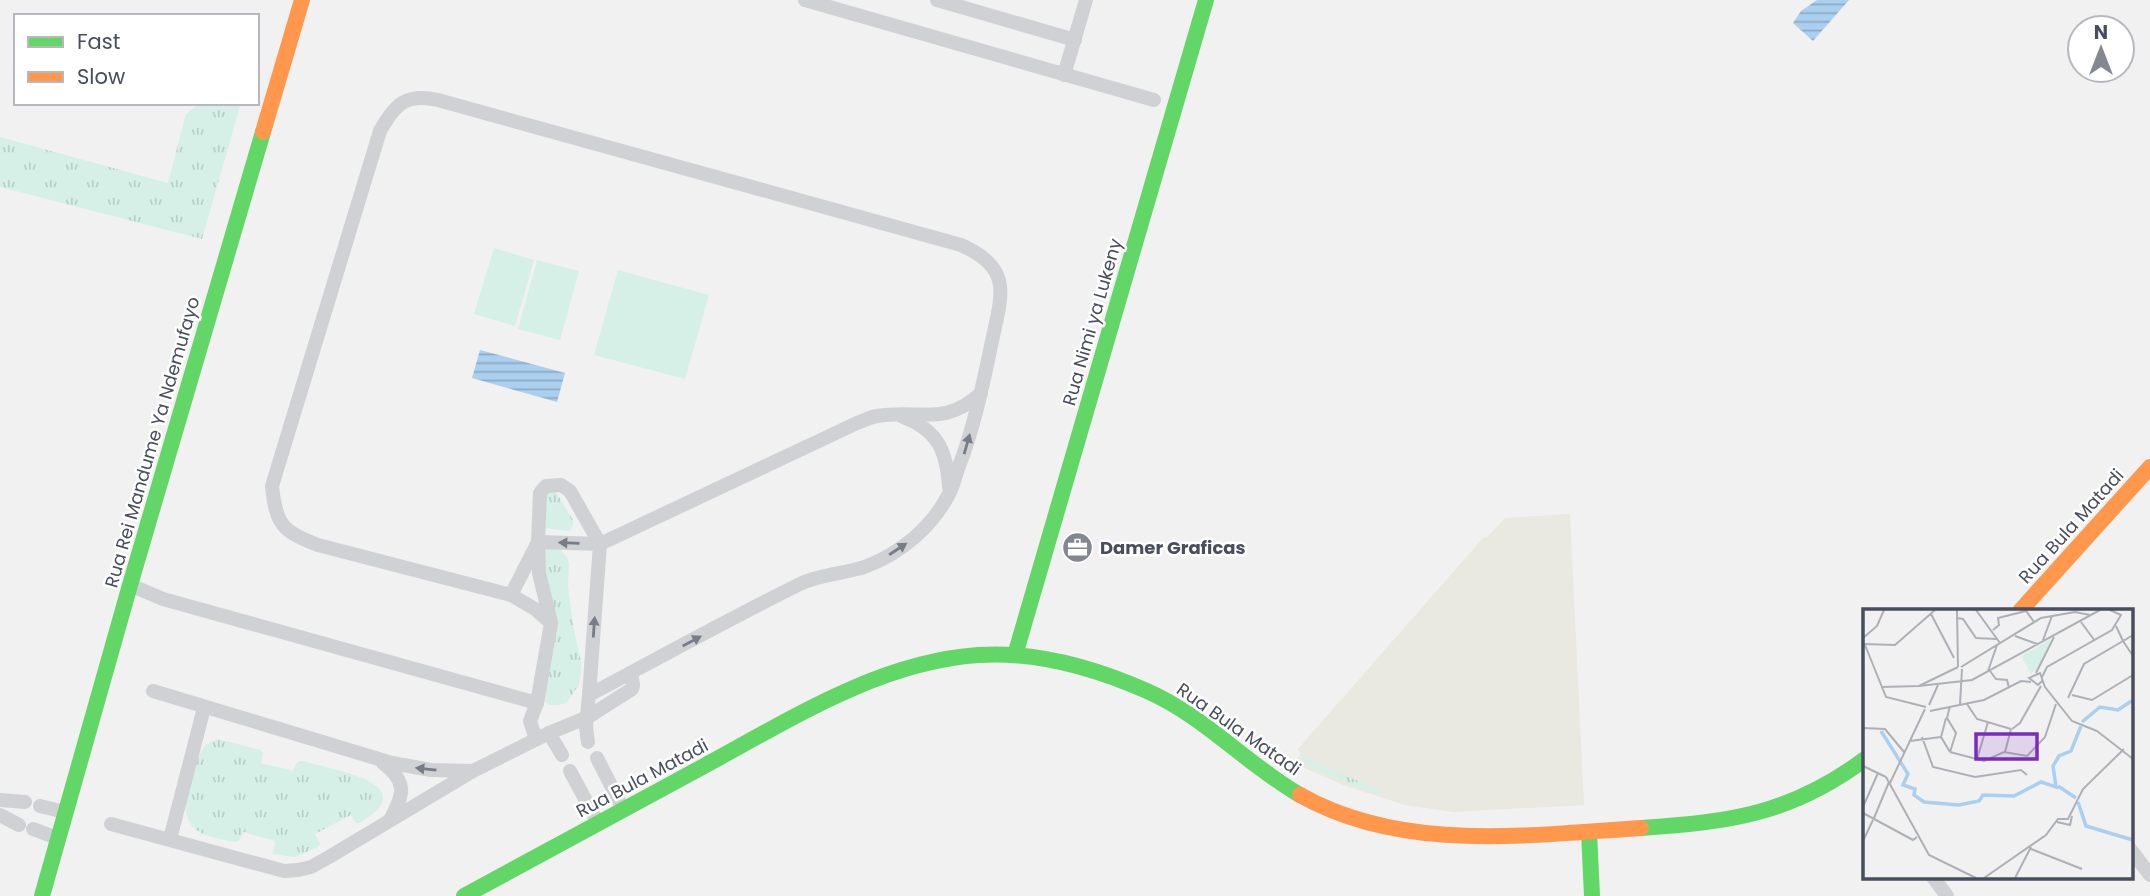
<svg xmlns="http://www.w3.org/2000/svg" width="2150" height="896" font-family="Poppins,sans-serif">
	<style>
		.commercial { fill: #e9e9e1 }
		.grass { fill: url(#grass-tufts) }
		.pitch { fill: #d6f0e7 }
		.water { fill: url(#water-rules) }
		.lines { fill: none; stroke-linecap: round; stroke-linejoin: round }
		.street { stroke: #d0d1d4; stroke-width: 14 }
		.fast { stroke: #63d668; stroke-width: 16 }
		.slow { stroke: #ff974d; stroke-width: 16 }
		.oneway { fill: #787c87 }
		.labels { text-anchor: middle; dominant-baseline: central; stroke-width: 5; stroke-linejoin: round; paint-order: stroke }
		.street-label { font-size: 18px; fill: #484e5d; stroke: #fff }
		.poi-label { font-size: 18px; font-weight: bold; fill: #484e5d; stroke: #fff; text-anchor: start }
		.inset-river { fill: none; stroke: #abcfee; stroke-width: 3.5 }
		.inset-road { fill: none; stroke: #adb0b6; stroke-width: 2 }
		.view { fill: #7b2cbf; fill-opacity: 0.15; stroke: #7b2cbf; stroke-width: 3.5 }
		.inset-edge { fill: none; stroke: #484e5d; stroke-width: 3.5 }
	</style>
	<defs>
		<pattern id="grass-tufts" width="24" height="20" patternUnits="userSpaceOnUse" patternTransform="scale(1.75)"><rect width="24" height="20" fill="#d6f0e7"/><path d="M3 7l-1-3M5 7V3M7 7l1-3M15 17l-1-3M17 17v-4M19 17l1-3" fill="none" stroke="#b9cfc9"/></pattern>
		<pattern id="water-rules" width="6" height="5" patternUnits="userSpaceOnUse" patternTransform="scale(1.75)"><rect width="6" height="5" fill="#abcfee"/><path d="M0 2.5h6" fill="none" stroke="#8daac4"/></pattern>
	</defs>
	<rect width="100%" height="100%" fill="#f1f1f1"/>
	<path class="commercial" d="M1570 514 1584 805 1453 812 1405 805 1343 785 1293 763 1301 753 1297 750 1483 538 1487 537 1505 518Z"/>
	<g class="grass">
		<path d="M200 103H241L202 239 0 187V137L168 183 186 114Z"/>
		<path d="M545 492H556L573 520V526L569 531 543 528Z"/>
		<path d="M540 549H559L567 557 569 563 568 586 573 624 581 662V673L579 685 566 703 558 705H549L542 699 554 642 531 565Z"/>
		<path d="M218 739 261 750 263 753 261 763 293 771 296 764 299 761H303C333 770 427 784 359 823H356L351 815 315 834 320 844 318 847 295 857 273 854 275 841 243 832 240 840 236 842C224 840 204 837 195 829 188 823 185 812 186 804 187 792 197 756 204 747 208 742 213 741 218 739Z"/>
		<path d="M1303 756 1341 774 1382 790 1380 794C1352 786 1325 774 1300 760Z"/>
	</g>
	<g class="pitch">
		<path d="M494 248 534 260 515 326 474 314Z"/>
		<path d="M537 260 579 271 560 340 518 329Z"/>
		<path d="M618 270 709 295 685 379 594 355Z"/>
	</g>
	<g class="water">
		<path d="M1817 0H1849L1813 41 1793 23 1801 11Z"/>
		<path d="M480 350 565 373 557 402 472 378Z"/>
	</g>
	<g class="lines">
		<g class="street">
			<path d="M805 0 1154 100"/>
			<path d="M937 0 1075 40"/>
			<path d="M1064 75 1086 0"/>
			<path d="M903 417C938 430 947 452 949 487"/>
			<path d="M538 542 600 544 857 423C863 421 870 417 877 416 919 409 945 427 981 393"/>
			<path d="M130 585 163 599 537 703"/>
			<path d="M511 595 537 544"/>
			<path d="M551 623 535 609 511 595 318 545C282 531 276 525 272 486L380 131C395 104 406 93 438 100L961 245C1013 268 1002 294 992 341 983 384 974 428 958 469 955 478 953 487 949 494 932 527 901 553 867 566 845 574 821 574 800 584 729 619 659 658 589 695L586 727 588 742"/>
			<path d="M153 691 392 763 431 770 473 771"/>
			<path d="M549 733 562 755"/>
			<path d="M536 739 530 721 537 703 551 623 539 573 538 542 540 493 546 486 561 485 570 491 600 544 589 695"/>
			<path d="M597 758 623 809"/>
			<path d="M383 763C408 782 404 794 390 820"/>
			<path d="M570 771 598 823"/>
			<path d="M0 800 25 802"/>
			<path d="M40 806 65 812"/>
			<path d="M0 815 19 825"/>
			<path d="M111 824 284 871 298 870 311 867 329 857 473 771 549 733 588 717 632 689 633 685 631 673"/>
			<path d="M33 829 57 838"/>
			<path d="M170 839 204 708"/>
			<path d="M2131 850 2150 875"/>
			<path d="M1933 877 1947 896"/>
		</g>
		<g class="fast">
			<path d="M1015 655 1206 0"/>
			<path d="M1641 828C1731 822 1791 814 1865 759"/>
			<path d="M1589 832 1592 896"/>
			<path d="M42 896 130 585 263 132"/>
			<path d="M464 896C545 852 625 809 706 765 791 719 879 662 978 655 1035 651 1095 668 1147 691 1204 716 1246 764 1300 795"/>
		</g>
		<g class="slow">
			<path d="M263 132 302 0"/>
			<path d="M2020 611 2150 467"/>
			<path d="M1300 795C1403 853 1527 835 1641 828"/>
		</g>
	</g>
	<defs><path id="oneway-solid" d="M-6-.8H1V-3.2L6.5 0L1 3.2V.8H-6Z" transform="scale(1.75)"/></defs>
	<g class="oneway">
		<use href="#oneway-solid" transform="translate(967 444) rotate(-74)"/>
		<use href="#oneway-solid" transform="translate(569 543) rotate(-178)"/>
		<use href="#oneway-solid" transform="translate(898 549) rotate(-33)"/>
		<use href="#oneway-solid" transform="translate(594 627) rotate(-86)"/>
		<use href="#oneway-solid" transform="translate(692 641) rotate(-28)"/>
		<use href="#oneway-solid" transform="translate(426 769) rotate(-174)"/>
	</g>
	<defs>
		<symbol id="office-disc" viewBox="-11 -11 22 22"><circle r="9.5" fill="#838791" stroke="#fff"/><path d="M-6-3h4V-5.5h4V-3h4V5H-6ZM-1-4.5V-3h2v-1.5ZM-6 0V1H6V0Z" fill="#fff"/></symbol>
	</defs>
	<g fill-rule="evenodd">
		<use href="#office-disc" x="1060" y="530" width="35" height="35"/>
	</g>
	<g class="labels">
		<g class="street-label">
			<text transform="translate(1092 322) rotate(-74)">Rua Nimi ya Lukeny</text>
			<text transform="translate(152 442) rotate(-74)">Rua Rei Mandume Ya Ndemufayo</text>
			<text transform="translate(2071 526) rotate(-48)">Rua Bula Matadi</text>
			<text transform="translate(1239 729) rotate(35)">Rua Bula Matadi</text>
			<text transform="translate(642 778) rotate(-28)">Rua Bula Matadi</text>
		</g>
		<g class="poi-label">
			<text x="1100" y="547">Damer Graficas</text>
		</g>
	</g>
	<g transform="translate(1863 609)">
		<rect width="270" height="270" fill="#f1f1f1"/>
		<path d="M188 30 178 56 168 65 158 47Z" fill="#d6f0e7"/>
		<path class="inset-river" d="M219 113 237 98 255 101 270 91M18 122 45 165 40 176 52 180 51 186 61 193 96 196 116 192 120 186 151 187 178 173 193 178 190 157 196 147 208 142 218 117M195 177 213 189M215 193 223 217 270 231"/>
		<path class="inset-road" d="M94 1 95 58M113 1 137 34M68 5 91 49M94 9 100 10 113 29 133 30M218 13 232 32M253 17 260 32 270 26M130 21 136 16 135 9 163 2 171 13M152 27 174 35M0 29 14 17 21 1M180 31 189 7M0 35 32 36 72 1M2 36 23 88 63 98M98 58 178 9 212 3 227 6M125 62 134 36M127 62 133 70 144 71 146 79M173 64 191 28M179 68 184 58 249 21 258 6 247 1M179 72 175 76 166 69 177 64 182 78 209 112 234 122M56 77 109 71 237 1M18 78 56 77 95 58M209 86 229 91 270 66M205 89 221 55 260 32 270 47M97 95 99 60M104 95 114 110 148 120M66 96 75 76M67 102 121 91 158 72 168 73M83 109 78 128 87 143M0 119 22 120 41 143M149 120 157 114 178 77M234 122 270 150M59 128 70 158 112 168 158 161 164 166M47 132 78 128M87 143 121 152 141 143 164 147 182 128 193 95M87 143 93 124 84 109 87 97M142 143 148 120M114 150 125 113M0 157 23 168M23 168 66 246 113 269M27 174 62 100M0 198 15 164M0 204 50 231 54 228M11 209 26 173M194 213 207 216 209 207M0 232 10 211M168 240 219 260M121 269 183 226 195 210H205L220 180 261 140M152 269 168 238"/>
		<path class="view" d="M113 125H174V150H113Z"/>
		<rect width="270" height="270" class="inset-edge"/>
	</g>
	<rect x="14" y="14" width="245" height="91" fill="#ffffff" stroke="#b6b8be" stroke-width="2"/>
	<rect x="28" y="37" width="35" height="10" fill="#63d668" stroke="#b6b8be" stroke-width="2"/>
	<text x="77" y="49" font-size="21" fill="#484e5d">Fast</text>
	<rect x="28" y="72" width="35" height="10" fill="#ff974d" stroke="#b6b8be" stroke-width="2"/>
	<text x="77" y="84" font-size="21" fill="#484e5d">Slow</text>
	<g transform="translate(2101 49)"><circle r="33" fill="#ffffff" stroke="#b6b8be" stroke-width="2"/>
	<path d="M0-5L12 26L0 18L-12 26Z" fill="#838791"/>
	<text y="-10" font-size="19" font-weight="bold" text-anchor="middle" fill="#484e5d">N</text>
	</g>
</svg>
